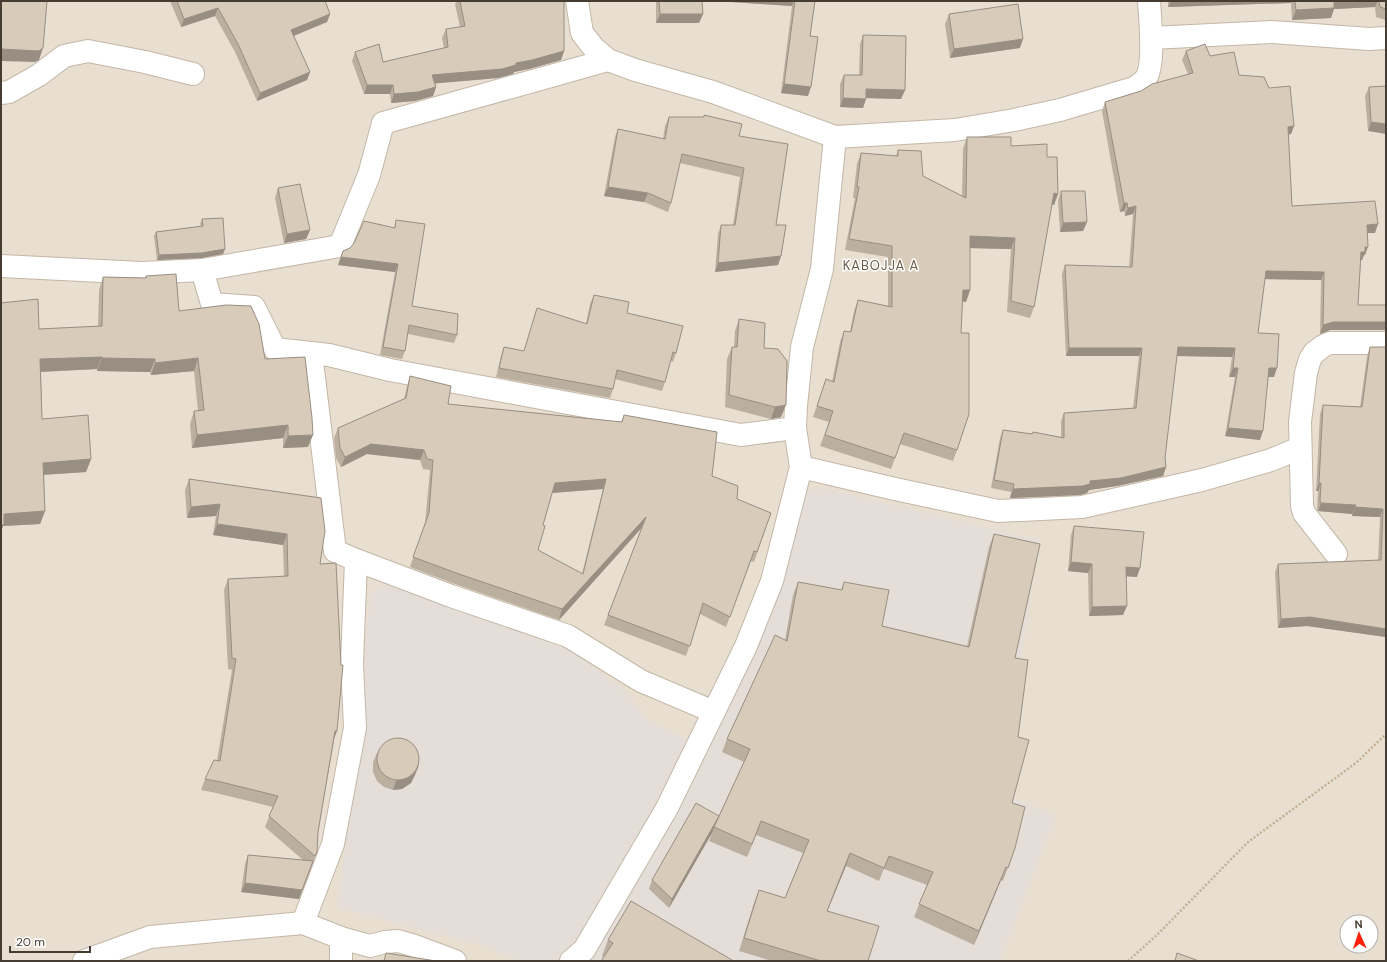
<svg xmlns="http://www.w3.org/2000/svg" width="1387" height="962" font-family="'DM Sans',sans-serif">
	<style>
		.residential { fill: #e8dfd0; fill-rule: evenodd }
		.industrial { fill: #e5ded8 }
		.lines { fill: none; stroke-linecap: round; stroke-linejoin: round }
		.minor-casing { stroke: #c3b7a7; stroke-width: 24 }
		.path { stroke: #c3af94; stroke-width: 2.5; stroke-dasharray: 2 2; stroke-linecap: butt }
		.minor { stroke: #fff; stroke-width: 22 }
		.wall { fill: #bbafa0; fill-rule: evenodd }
		.shaded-wall { fill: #988e82 }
		.building { fill: #d9cbba; stroke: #988e82; fill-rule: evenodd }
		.labels { text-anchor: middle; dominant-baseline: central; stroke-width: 3; stroke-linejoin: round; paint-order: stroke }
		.quarter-label { font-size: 13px; letter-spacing: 1px; fill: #6a5a48; stroke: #fff }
	</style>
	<rect width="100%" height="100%" fill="#f3ede3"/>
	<path class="residential" d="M1 1H1386V961H1ZM1347 922H1371V946H1347Z"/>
	<path class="industrial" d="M822 488 1039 540 1001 794 1056 815 1000 961H516L485 946 337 908 364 707 366 635 371 592 388 585 573 651 627 692 646 718 693 743 800 491Z"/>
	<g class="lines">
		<defs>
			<g id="minor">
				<path d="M577 1 582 33 593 47 608 60 635 70 713 92 835 137 955 130 1014 120 1060 110 1134 88C1139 85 1143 82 1146 78 1155 64 1150 18 1149 1"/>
				<path d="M1151 38 1272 32 1369 39 1386 38"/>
				<path d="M1 93 9 92 39 75 64 56 88 51 145 62 193 74"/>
				<path d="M1 266 142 273 202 270 212 304 254 307 275 349 329 355 390 370 741 435 795 428"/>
				<path d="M202 270 340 246 369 175 383 123 608 60"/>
				<path d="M801 467 895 489 998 511 1082 507 1202 480 1271 460 1300 448"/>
				<path d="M1336 554 1304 513 1302 506 1300 422 1306 373 1310 359 1314 353 1323 346 1330 343H1386"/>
				<path d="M356 560 451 596 568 636 641 681 714 712"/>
				<path d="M303 923 333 844 355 728 352 663 356 560 335 551 311 353"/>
				<path d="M84 961 150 937 303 923 341 938"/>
				<path d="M341 961V938L370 946 385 942 398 941 412 945 455 961"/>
				<path d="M571 961 584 950 667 808 746 646 772 581 801 467 795 428 796 406 802 347 822 269 835 137"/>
			</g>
		</defs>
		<use href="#minor" class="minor-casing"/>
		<path class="path" d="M1128 961 1158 934 1248 842 1356 763 1386 734"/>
		<use href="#minor" class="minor"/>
	</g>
	<g class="wall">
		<path d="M170 1H325L330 14 327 22 294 36 310 72 307 80 257 101 235 52 215 16 181 27Z"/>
		<path d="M457 1H564V51L561 60 529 69 514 72 513 74 498 78 435 83 436 87 433 96 415 101 391 103 390 94H364L352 61 355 52 383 62 444 48 442 38 446 29 460 27 455 4Z"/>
		<path d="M656 1H702L703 14 699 23H656Z"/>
		<path d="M717 1H815L810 36 808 96 781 93 792 6Z"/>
		<path d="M1168 1H1386V20L1376 17 1375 7 1334 9 1331 18 1292 20 1291 3 1168 7Z"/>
		<path d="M949 14 1020 48 950 58 945 24Z"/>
		<path d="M863 35 905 90 901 99 866 98 863 108 840 107V84L844 75H859L860 44Z"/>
		<path d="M1186 51 1210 56 1239 75 1269 88 1294 126 1291 134 1288 135 1292 206 1375 233H1367L1365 255H1364L1362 260H1361L1358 305H1386V327L1385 330H1330L1320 334 1321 280 1265 279 1258 333 1274 377H1268L1260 440 1225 436 1235 377H1229L1232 357 1177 356 1165 458 1166 467 1163 476 1117 486 1089 490 1087 493 1080 495 1010 498 1011 492 991 488 1000 438 1003 430 1032 434 1033 432 1061 437V421L1064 413 1133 408 1139 356H1066L1062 274 1065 265 1129 267 1133 214 1125 216 1124 211 1120 212 1102 111 1105 102 1141 91 1188 74 1182 60Z"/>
		<path d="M1386 86 1368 131 1365 96 1369 87Z"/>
		<path d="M669 117 739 136 776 225 781 256 778 265 715 272 718 234 721 225H733L740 177 680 163 671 203 668 212 644 202 604 196 615 137 618 129 663 139 665 126Z"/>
		<path d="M967 137 1011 146 1047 157 1058 194 1054 205H1052L1034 307 1030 318 1007 312 1011 249 970 248V290L966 302 962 301 957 450 953 461 900 444 891 469 820 446 829 422 813 417 826 379 832 382 840 342 844 331 850 332 854 311 858 300 888 306V257L845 250 855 198H853L857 164 861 153 896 156 898 150 923 176 962 196 963 149Z"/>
		<path d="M278 188 310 230 306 239 284 243 275 198Z"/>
		<path d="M1061 191 1087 222 1083 231 1060 232 1058 200Z"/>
		<path d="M202 219 225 249 223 254 201 258 157 260 154 236 156 232 201 226 200 224Z"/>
		<path d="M396 220 412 306 457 335 454 343 408 334 405 351 402 359 380 355 395 272 338 265 343 251 350 248 394 228Z"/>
		<path d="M146 276 179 311 265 359 308 447 283 448V438L192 448 190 424 194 411H198L194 371 151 375 150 372 97 371V369L41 372 42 419 91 459 86 472 44 475 45 511 40 524 3 526 1 532V303L39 329 98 326 99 290 103 277 145 278Z"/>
		<path d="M594 295 627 313 676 353 673 362 671 361 665 382 662 391 615 379 613 389 610 398 496 377 501 356 504 347 524 351 537 308 586 324 590 304Z"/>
		<path d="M739 319 764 348 781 417 771 419 725 407 727 359 732 347H734L735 331Z"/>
		<path d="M1370 347H1386V637L1307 626 1278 628 1275 572 1278 564 1378 561 1380 517 1352 516V514L1318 511 1317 510 1318 491H1316L1320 414 1323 405 1360 407 1367 356Z"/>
		<path d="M410 376 448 404 621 422 624 415 712 476 737 499 771 513 754 562 751 561 726 627 700 614 686 656 604 625 642 528 559 620 455 584 410 567 425 523 430 470 423 469 420 460 367 454 341 467 336 458 334 438 338 428 404 399 407 386ZM603 489 582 574 538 550 543 525 552 493Z"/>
		<path d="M189 479 321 498 320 564 334 741 318 832 317 852 299 899 241 892 245 864 248 855 303 860 265 827 273 807 216 793 201 790 205 779 217 761 232 670 228 669 224 590 228 579 284 577 283 545 213 535 216 516 187 518 185 490Z"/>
		<path d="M1074 526 1137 577 1126 576 1123 615 1089 616 1088 573 1068 571 1071 535Z"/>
		<path d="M994 534 1015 658 1018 737 1012 803 1015 848 1003 881 1001 880 974 945 914 917 927 885 884 869 879 881 846 866 827 911 868 961H772L739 951 754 903 759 890 785 898 803 853 756 835 747 857 709 841 712 833 669 908 649 889 652 880 719 816 744 762 722 752 727 739 785 640 793 595 798 582 841 590 844 582 882 626 967 646 989 547Z"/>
		<path d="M377 753 415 775 411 783 402 789 393 790 384 787 377 781 373 772V762Z"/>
		<path d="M608 940 732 961 603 957 602 956Z"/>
	</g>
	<g class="shaded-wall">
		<path d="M717 1H794L792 6Z"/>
		<path d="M1171 1H1292L1291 3 1168 7Z"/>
		<path d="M1333 1H1378L1375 7 1334 9 1331 18 1292 20 1296 10Z"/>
		<path d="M218 8 215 16 181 27 184 19Z"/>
		<path d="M330 14 327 22 288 38 291 30Z"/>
		<path d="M660 14H703L699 23H656Z"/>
		<path d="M1023 39 1020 48 950 58 954 49Z"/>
		<path d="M43 48 39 60 35 62 1 61V49Z"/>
		<path d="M564 51 561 60 529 69 514 72 513 74 498 78 429 84 432 75 516 63Z"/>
		<path d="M310 72 307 80 257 101 260 93Z"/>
		<path d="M784 84 811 87 808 96 781 93Z"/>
		<path d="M367 85H393L390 94H364Z"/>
		<path d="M436 87 433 96 415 101 391 103 394 94Z"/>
		<path d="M866 89 905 90 901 99 863 98Z"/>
		<path d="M843 98 866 99 863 108 840 107Z"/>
		<path d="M1371 122 1386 124V134L1368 131Z"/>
		<path d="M1294 126 1291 134 1284 135 1288 127Z"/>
		<path d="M608 187 648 193 644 202 604 196Z"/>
		<path d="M1054 193 1058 194 1054 205H1050Z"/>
		<path d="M1124 203H1127L1124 211 1120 212Z"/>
		<path d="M1136 206 1133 214 1125 216 1128 208Z"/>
		<path d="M1087 222 1083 231 1060 232 1063 223Z"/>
		<path d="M1378 224 1375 233H1364L1367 225Z"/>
		<path d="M310 230 306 239 284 243 287 234Z"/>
		<path d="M970 236 1015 238 1011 249 966 248Z"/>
		<path d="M1365 247H1368L1365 255H1364L1362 260 1358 261 1361 252Z"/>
		<path d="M225 249 223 254 201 258 157 260 159 255Z"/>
		<path d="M781 256 778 265 715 272 718 263Z"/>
		<path d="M341 257 398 264 395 272 338 265Z"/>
		<path d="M1266 271 1324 272 1321 280 1262 279Z"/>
		<path d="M963 290H970L966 302 959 301Z"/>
		<path d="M1333 322H1386V327L1385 330H1330L1320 334 1323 325Z"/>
		<path d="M1178 347 1235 348 1232 357 1175 356Z"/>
		<path d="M1069 348H1142L1139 356H1066Z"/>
		<path d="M102 357 97 369 36 372 40 359Z"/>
		<path d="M102 358 155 359 150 372 97 371Z"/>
		<path d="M198 358 194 371 151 375 155 363Z"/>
		<path d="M1233 368H1238L1235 377H1229Z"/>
		<path d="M1269 368H1277L1274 377H1266Z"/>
		<path d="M786 405 781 417 771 419 775 407Z"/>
		<path d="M288 425 283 438 192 448 197 435Z"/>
		<path d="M1228 428 1263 431 1260 440 1225 436Z"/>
		<path d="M313 435 308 447 283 448 288 436Z"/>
		<path d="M371 444 424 450 420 460 367 454 341 467 345 457Z"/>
		<path d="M91 459 86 472 39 475 43 463Z"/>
		<path d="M1166 467 1163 476 1117 486 1089 490 1087 493 1080 495 1010 498 1013 489 1090 481Z"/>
		<path d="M606 479 603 489 551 493 555 483Z"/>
		<path d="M1319 483H1321L1318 491H1316Z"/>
		<path d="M1321 503 1356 505 1352 514 1318 511Z"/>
		<path d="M220 504 216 516 187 518 191 507Z"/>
		<path d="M1355 507 1383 509 1380 517 1352 516Z"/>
		<path d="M45 511 40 524 3 526 1 532V524L4 514Z"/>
		<path d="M646 517 642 527 559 620 562 609Z"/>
		<path d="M217 524 287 534 283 545 213 535Z"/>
		<path d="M1071 562 1092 564 1088 573 1068 571Z"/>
		<path d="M1126 567 1140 568 1137 577 1122 576Z"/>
		<path d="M1127 606 1123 615 1089 616 1092 607Z"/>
		<path d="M1310 617 1386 629V637L1307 626 1278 628 1281 619Z"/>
		<path d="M335 731H337L333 742Z"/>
		<path d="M419 765 415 775 411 783 402 789 393 790 396 781Z"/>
		<path d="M719 816 712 833 669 908 672 899Z"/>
		<path d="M761 821 756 835 747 857 752 844Z"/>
		<path d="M850 853 846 866 822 924 827 911Z"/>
		<path d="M313 861 299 899 241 892 245 883Z"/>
		<path d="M1006 867 1001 880 974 945 979 931Z"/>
	</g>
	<g class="building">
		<path d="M1 1H47L43 48 39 51 1 49Z"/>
		<path d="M177 1H325L330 14 291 30 310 72 260 93 238 44 218 8 184 19Z"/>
		<path d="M460 1H564V51L532 60 516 63V65L502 69 432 75 436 87 418 92 394 94 393 85H367L355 52 379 44 383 62 448 47 446 29 465 26Z"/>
		<path d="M659 1H702L703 14H660Z"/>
		<path d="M795 1H815L810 36 818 37 811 87 784 84Z"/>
		<path d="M1295 1H1334V8L1296 10Z"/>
		<path d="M1379 1H1386V9L1380 7Z"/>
		<path d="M1018 4 1023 39 954 49 949 14Z"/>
		<path d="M863 35 906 36 905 90 866 89V99L843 98 844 75H862Z"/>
		<path d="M1205 44 1210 56 1234 52 1239 75 1264 77 1269 88 1290 86 1294 126 1288 127 1292 206 1375 201 1378 224 1367 225 1368 247H1365V252H1361L1358 305H1386V322H1333L1323 325 1324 272 1266 271 1258 333 1279 334 1277 368H1269L1263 431 1228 428 1238 368H1233L1235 348 1178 347 1165 458 1166 467 1121 478 1090 481V484L1083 486 1013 489 1014 484 994 480 1003 430 1032 434 1033 432 1064 438V413L1136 408 1142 348H1069L1065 265 1132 267 1136 206 1128 208 1127 203H1124L1105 102 1141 91 1152 84 1193 73 1186 51Z"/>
		<path d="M1386 86V124L1371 122 1369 87Z"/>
		<path d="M704 115 742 124 739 136 788 144 776 225H786L781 256 718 263 721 225H735L744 168 682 154 671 203 648 193 608 187 618 129 665 139 669 117H704Z"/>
		<path d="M967 137H1011V146L1047 144V157H1057L1058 194 1054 193 1034 307 1011 301 1015 238 970 236V290H963L961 333H969V414L957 450 904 433 895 458 825 435 833 411 817 406 826 379 834 382 844 331 851 332 858 300 892 307V246L849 239 859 187H857L861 153 898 156V150L921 151 923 176 966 198Z"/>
		<path d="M300 184 310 230 287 234 278 188Z"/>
		<path d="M1061 191H1085L1087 222 1063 223Z"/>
		<path d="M223 218 225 249 202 253 159 255 156 232 203 226 202 219Z"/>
		<path d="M396 220 425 224 412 306 458 314 457 335 409 325 405 351 383 347 398 264 341 257 343 251 350 248 354 243 364 221 395 228Z"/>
		<path d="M176 274 179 311 226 305 251 306 259 324 265 359 305 357 312 418 313 435 288 436V425L197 435 194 411 204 410 198 358 155 363V359L102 358V357L40 359 42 419 88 415 91 459 43 463 45 511 4 514V525H1V303L38 299 39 329 102 326 103 277 146 278V276Z"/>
		<path d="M594 295 629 302 627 313 683 326 676 353 673 352 665 382 617 370 613 389 499 368 504 347 524 351 537 308 587 324Z"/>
		<path d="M739 319 765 323 764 348 778 349 787 361 786 405 775 407 729 395 732 347H737Z"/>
		<path d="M1370 347H1386V629L1310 617 1281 619 1278 564 1381 560 1383 509 1355 507 1356 505 1321 503 1320 501 1321 483H1319L1323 405 1362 407Z"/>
		<path d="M410 376 451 386 448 404 622 422 624 415 717 432 712 476 738 486 737 499 771 513 757 552 754 551 730 617 703 603 690 646 608 615 646 517 562 609 459 574 413 557 429 513 433 460 427 459 424 450 371 444 345 457 340 448 338 428 406 398ZM606 479 583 574 538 550 545 526 543 525 555 483Z"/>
		<path d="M189 479 321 498 325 531 320 564 336 563 341 665H343L337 731H335L318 832 317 852 315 856 269 816 278 796 221 782 205 779 214 760 220 761 236 659 232 658 228 579 288 576 287 534 217 524 220 504 191 507Z"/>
		<path d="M1074 526 1144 532 1140 568 1126 567 1127 606 1092 607V564L1071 562Z"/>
		<path d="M994 534 1040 544 1015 658 1028 660 1018 737 1029 740 1012 803 1025 807 1015 848 1008 868 1006 867 979 931 919 904 933 872 889 856 884 868 850 853 827 911 879 926 868 961H821L744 938 759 890 785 898 809 840 761 821 752 844 714 827 750 749 727 739 775 635 787 641 798 582 842 590 844 582 889 590 882 626 969 647Z"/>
		<circle cx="398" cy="759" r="21"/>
		<path d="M696 803 719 816 672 899 652 880Z"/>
		<path d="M248 855 313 861 302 890 245 883Z"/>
		<path d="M631 901 732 960V961H601L613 943 608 940Z"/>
		<path d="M386 953 436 961H384Z"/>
		<path d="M1177 953 1199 961H1175Z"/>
	</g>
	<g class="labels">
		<g class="quarter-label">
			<text x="881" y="265">KABOJJA A</text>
		</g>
	</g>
	<rect width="1387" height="962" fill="none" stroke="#463d32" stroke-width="4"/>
	<g transform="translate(1359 934) rotate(357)"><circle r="19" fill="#ffffff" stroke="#b5b1ad"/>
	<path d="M0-3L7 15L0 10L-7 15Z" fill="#ff200e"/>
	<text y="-6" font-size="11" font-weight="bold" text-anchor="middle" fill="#463d32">N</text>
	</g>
	<path d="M10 946v6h80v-6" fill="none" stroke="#463d32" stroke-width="2"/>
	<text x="16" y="946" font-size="12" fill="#463d32" stroke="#ffffff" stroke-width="3" paint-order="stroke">20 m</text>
</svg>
